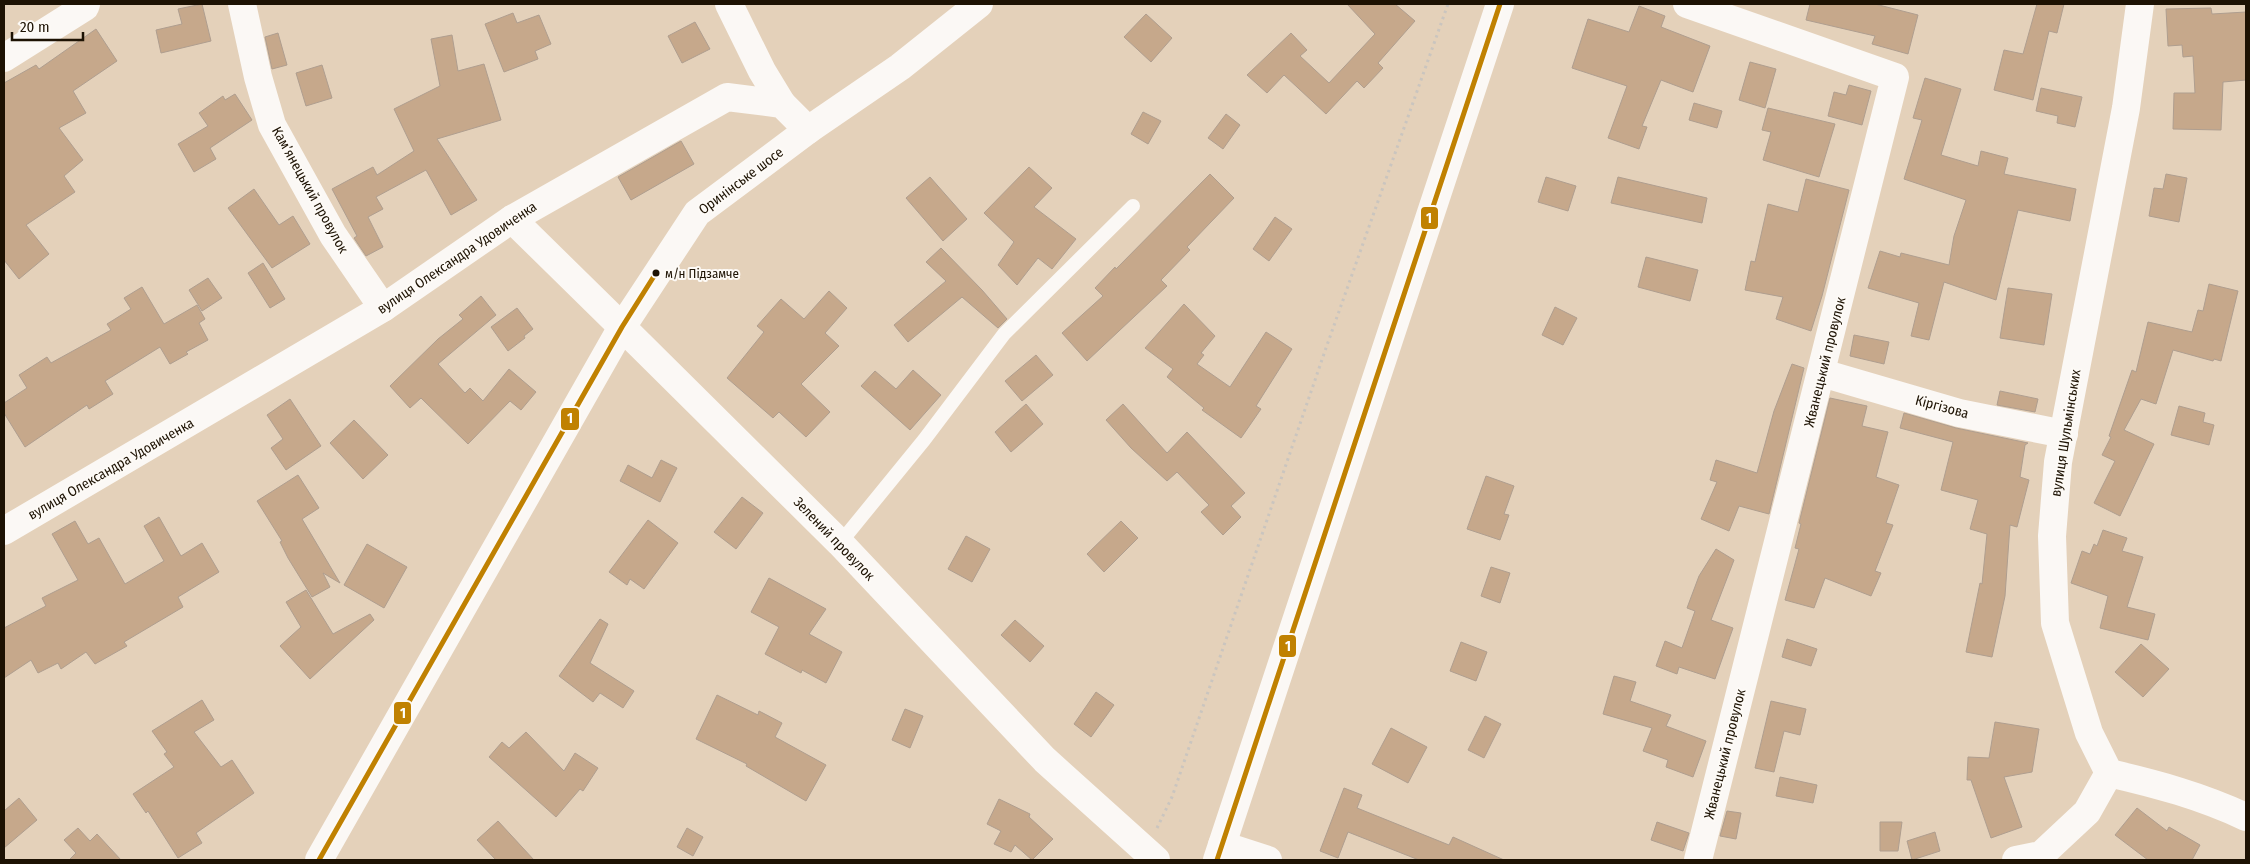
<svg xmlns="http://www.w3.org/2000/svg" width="2250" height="864" font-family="'Fira Sans Condensed',sans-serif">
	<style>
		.building { fill: #c6a88b; stroke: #af9e8f }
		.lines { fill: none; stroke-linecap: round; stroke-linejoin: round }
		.path { stroke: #cac5bf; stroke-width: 3; stroke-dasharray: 2.5 4; stroke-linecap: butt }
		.lane { stroke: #fbf8f5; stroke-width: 14 }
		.street { stroke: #fbf8f5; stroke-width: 28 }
		.primary { stroke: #fbf8f5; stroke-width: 28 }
		.bus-1-casing { stroke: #fdfaf6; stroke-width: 9 }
		.bus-1 { stroke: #c08101; stroke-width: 5 }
		.bus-dot { fill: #1d1203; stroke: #fdfaf6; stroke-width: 2 }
		.labels { text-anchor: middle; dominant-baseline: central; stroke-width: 4; stroke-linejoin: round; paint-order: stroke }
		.bus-label { font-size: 13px; fill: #1d1203; stroke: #fdfaf6; text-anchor: start }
		.street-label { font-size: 14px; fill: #1d1203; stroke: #fdfaf6 }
		.line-badge { stroke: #fdfaf6; stroke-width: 2 }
		.badge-label { font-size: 14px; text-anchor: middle; font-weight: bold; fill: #fff }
	</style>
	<rect width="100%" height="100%" fill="#e4d1ba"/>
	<g class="building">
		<path d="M202 4 211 41 161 53 156 30 182 24 178 9Z"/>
		<path d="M1347 4H1395L1415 21 1378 63 1383 68 1364 88 1357 81 1326 114 1284 75 1267 93 1247 75 1291 33 1307 50 1300 56 1329 83 1375 34Z"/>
		<path d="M1810 4H1875L1918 15 1908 54 1872 44 1875 36 1806 20Z"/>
		<path d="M2037 4H2064L2057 33 2049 31 2033 100 1994 90 2004 50 2023 54Z"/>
		<path d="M1639 6 1665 16 1661 27 1710 46 1693 92 1661 80 1642 126 1647 127 1639 149 1608 138 1627 86 1572 68 1588 19 1629 32Z"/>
		<path d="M2211 8 2212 14 2246 12V80L2223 82 2221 130 2173 129 2174 93H2195L2193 56 2183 57 2182 45 2168 46 2166 9Z"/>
		<path d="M513 13 517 23 539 15 551 44 535 51 538 59 504 72 485 24Z"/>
		<path d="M1146 14 1172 38 1151 62 1124 37Z"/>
		<path d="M695 22 710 49 682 63 668 36Z"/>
		<path d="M96 29 117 61 73 91 86 113 59 128 83 160 64 176 75 192 26 225 49 254 19 279 4 260V83L36 65 39 69Z"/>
		<path d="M278 33 287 65 272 69 265 37Z"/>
		<path d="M452 35 458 71 484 64 501 120 437 139 477 200 451 215 426 170 376 197 383 209 368 217 383 247 366 256 354 238 357 236 332 189 373 167 377 175 414 151 394 109 440 86 431 39Z"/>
		<path d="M1750 62 1776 69 1765 108 1739 100Z"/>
		<path d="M322 65 332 98 306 106 296 73Z"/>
		<path d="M1925 78 1961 89 1941 155 1978 166 1981 151 2008 158 2004 174 2076 189 2070 221 2018 210 1996 300 1944 282 1929 340 1911 336 1919 303 1868 288 1880 251 1900 257 1901 253 1949 265 1954 236 1966 200 1904 179 1922 120 1913 118Z"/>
		<path d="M1849 85 1871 91 1862 125 1828 116 1834 92 1846 95Z"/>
		<path d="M2041 88 2082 97 2075 127 2057 123 2058 116 2036 111Z"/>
		<path d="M235 94 252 120 210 148 216 159 194 172 178 144 208 126 199 113 223 96 225 100Z"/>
		<path d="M1694 103 1722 111 1717 128 1689 120Z"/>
		<path d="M1768 108 1835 124 1819 177 1763 160 1771 132 1762 130Z"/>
		<path d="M1143 112 1161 121 1148 144 1131 134Z"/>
		<path d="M1226 114 1240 125 1223 149 1208 138Z"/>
		<path d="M681 141 694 164 631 200 618 177Z"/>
		<path d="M1029 167 1052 188 1034 207 1076 239 1052 269 1038 258 1017 285 998 265 1014 242 984 213Z"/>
		<path d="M1210 174 1234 198 1187 247 1190 250 1161 280 1167 286 1087 361 1062 333 1103 296 1095 288 1115 267 1116 269Z"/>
		<path d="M2166 174 2187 178 2179 222 2149 216 2154 188 2163 189Z"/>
		<path d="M930 177 967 219 943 241 906 198Z"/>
		<path d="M1546 177 1576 186 1568 211 1538 202Z"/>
		<path d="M1618 177 1707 198 1702 223 1611 203Z"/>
		<path d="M1806 179 1849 190 1822 296 1811 331 1776 319 1783 297 1745 290 1751 261 1755 262 1768 204 1798 212Z"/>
		<path d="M254 189 279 225 293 216 310 244 272 268 228 208Z"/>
		<path d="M1275 217 1292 229 1269 261 1253 249Z"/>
		<path d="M941 248 982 290 1007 319 998 328 962 297 908 342 894 325 946 281 926 262Z"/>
		<path d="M1646 257 1698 270 1690 301 1638 287Z"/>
		<path d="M263 263 285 299 270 308 248 273Z"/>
		<path d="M208 278 222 298 202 311 189 290Z"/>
		<path d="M2209 284 2238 291 2221 361 2214 359 2213 361 2173 350 2156 404 2141 399 2124 430 2154 444 2120 516 2094 503 2115 461 2102 455 2111 437 2109 436 2132 370 2136 372 2148 322 2192 332 2198 310 2203 311Z"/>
		<path d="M142 287 164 324 197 305 205 319 199 323 208 340 186 352 188 354 170 364 160 347 105 381 113 394 89 409 87 405 25 447 4 413V403L27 388 19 375 47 357 51 363 111 330 107 324 131 309 124 298Z"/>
		<path d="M2008 288 2052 294 2044 345 2000 338Z"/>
		<path d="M829 291 847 308 825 333 839 346 801 384 830 412 806 437 779 412 773 418 727 378 764 332 757 326 781 299 804 319Z"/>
		<path d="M481 296 496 315 438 364 465 393 470 388 483 401 509 369 536 392 521 410 510 401 468 444 421 398 410 408 390 386 438 339 463 319 459 315Z"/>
		<path d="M1184 304 1215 336 1201 353 1204 355 1197 364 1230 387 1266 332 1292 349 1256 406 1261 409 1241 438 1202 410 1204 408 1167 377 1173 369 1145 348Z"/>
		<path d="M1555 307 1577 318 1563 345 1542 335Z"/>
		<path d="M517 308 533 329 524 336 525 338 508 351 491 327Z"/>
		<path d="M1854 335 1889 342 1884 364 1850 356Z"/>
		<path d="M1036 355 1053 375 1022 401 1005 381Z"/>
		<path d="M1792 364 1804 368 1769 514 1739 506 1729 531 1701 519 1717 482 1710 480 1716 460 1757 473 1774 411Z"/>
		<path d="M913 370 941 395 910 430 861 386 875 371 896 389Z"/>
		<path d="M2000 391 2038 399 2035 412 1997 405Z"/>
		<path d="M1830 398 1867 406 1862 426 1888 432 1876 477 1899 485 1886 523 1893 525 1875 571 1881 573 1871 596 1825 578 1814 608 1785 600 1799 549 1795 548 1801 524 1799 523Z"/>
		<path d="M290 399 321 446 286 470 271 448 283 439 267 415Z"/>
		<path d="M1026 404 1043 424 1011 452 995 432Z"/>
		<path d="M1123 404 1167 453 1187 432 1245 493 1231 506 1241 517 1223 535 1201 512 1209 505 1177 472 1167 481 1131 448 1106 420Z"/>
		<path d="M2179 406 2205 413 2203 422 2214 425 2209 445 2171 435Z"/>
		<path d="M1904 413 1956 428 2028 443 2025 445 2020 477 2029 480 2017 527 2010 525 2005 596 1992 657 1966 652 1980 583 1982 584 1987 534 1970 529 1978 500 1941 490 1953 442 1900 428Z"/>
		<path d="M354 420 388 455 363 479 330 443Z"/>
		<path d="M661 460 677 468 660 502 620 481 628 465 652 478Z"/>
		<path d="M298 475 319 508 302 519 340 583 323 573 330 587 312 597 288 558 280 542 282 541 257 501Z"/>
		<path d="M1486 476 1514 486 1504 514 1509 515 1500 540 1467 529Z"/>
		<path d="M742 497 763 513 736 549 714 532Z"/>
		<path d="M159 517 181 556 202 543 219 572 178 597 183 607 124 642 127 646 95 664 86 652 61 669 58 663 38 673 31 660 4 678V628L46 606 42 598 78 580 52 534 75 521 88 544 99 538 125 584 164 561 144 526Z"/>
		<path d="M648 520 678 543 644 589 630 579 627 585 609 572Z"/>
		<path d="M1121 521 1138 538 1104 572 1087 554Z"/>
		<path d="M2103 530 2127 538 2122 551 2143 557 2127 607 2155 614 2148 640 2100 628 2108 596 2071 583 2082 551 2090 554 2094 544 2097 546Z"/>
		<path d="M966 536 990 549 972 582 948 569Z"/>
		<path d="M367 544 407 567 384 608 344 585Z"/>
		<path d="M1716 549 1734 560 1711 620 1733 628 1715 679 1679 667 1677 674 1656 666 1665 641 1682 648 1695 611 1687 608 1699 576Z"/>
		<path d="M1491 567 1510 573 1500 603 1481 596Z"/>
		<path d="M769 578 826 609 809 634 842 652 826 683 802 670 801 673 765 654 779 627 751 612Z"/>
		<path d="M306 590 333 634 370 614 374 620 310 679 280 646 301 627 286 602Z"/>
		<path d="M600 619 608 624 590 663 634 691 623 708 600 693 593 702 559 676Z"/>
		<path d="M1015 620 1044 646 1030 662 1001 635Z"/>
		<path d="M1787 639 1817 649 1811 666 1782 657Z"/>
		<path d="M1461 642 1487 652 1476 681 1450 671Z"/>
		<path d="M2141 644 2169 669 2143 697 2115 672Z"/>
		<path d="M1614 676 1636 682 1630 701 1671 715 1666 726 1706 741 1693 777 1666 767 1668 760 1643 751 1652 728 1603 714Z"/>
		<path d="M1096 692 1114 705 1091 737 1074 724Z"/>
		<path d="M717 695 758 715 759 711 782 723 775 737 826 765 806 801 746 766 747 764 696 739Z"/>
		<path d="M202 700 214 720 194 732 221 767 232 760 254 793 196 833 202 843 178 858 148 811 146 813 133 794 174 767 164 754 167 752 152 731Z"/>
		<path d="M1771 701 1806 709 1800 735 1784 731 1774 772 1755 768Z"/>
		<path d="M905 709 923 716 910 748 892 740Z"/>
		<path d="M1485 716 1501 724 1484 758 1468 750Z"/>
		<path d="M1995 722 2039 729 2032 772 2004 777 2022 827 1991 838 1971 780H1967L1968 757 1989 758Z"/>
		<path d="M1391 728 1427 747 1408 783 1372 764Z"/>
		<path d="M526 732 564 771 575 753 598 768 583 791 580 789 556 817 489 757 502 742 509 748Z"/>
		<path d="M1780 777 1817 785 1813 803 1776 796Z"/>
		<path d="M1344 788 1362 795 1357 808 1449 845 1453 837 1504 860H1419L1348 832 1338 858 1320 851Z"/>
		<path d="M19 798 37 820 4 848V811Z"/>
		<path d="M999 799 1030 814 1029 817 1053 839 1032 860 1015 845 1011 852 994 844 1001 831 987 824Z"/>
		<path d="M2137 808 2167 831 2169 827 2200 845 2192 860H2148L2115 835Z"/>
		<path d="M1727 811 1741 813 1736 839 1720 836Z"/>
		<path d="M498 821 534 860H496L477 840Z"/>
		<path d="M1657 822 1689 833 1683 851 1651 840Z"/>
		<path d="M1880 822H1902L1898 851H1880Z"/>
		<path d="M78 828 90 841 97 834 121 860H69L76 853 64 840Z"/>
		<path d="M687 828 703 837 693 856 677 847Z"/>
		<path d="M1935 832 1940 851 1912 860 1907 841Z"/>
	</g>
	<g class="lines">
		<path class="path" d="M1157 828 1172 797 1326 348 1448 4"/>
		<path class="lane" d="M840 543 924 440 1004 334 1133 206"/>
		<g class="street">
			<path d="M242 4 258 77 272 125 333 235 383 308"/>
			<path d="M729 4 762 71 782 104"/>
			<path d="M1687 4 1895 77 1698 860"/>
			<path d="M2140 4 2126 108 2058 462 2052 536 2055 623 2089 733 2109 773C2157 784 2201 796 2246 817"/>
			<path d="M4 58 85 7 86 4"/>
			<path d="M512 219 622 327"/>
			<path d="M1822 373 1959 413 2064 434"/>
			<path d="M4 531 383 308 512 219 727 97 782 104 808 130"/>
			<path d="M1222 845 1268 860"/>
			<path d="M2016 860 2041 855 2087 812 2109 773"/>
		</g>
		<g class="primary">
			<path d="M622 327 840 543 1045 760 1156 860"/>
			<path d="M319 860 622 327 697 213 808 130 900 67 979 4"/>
			<path d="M1217 860 1500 4"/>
		</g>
		<defs>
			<g id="bus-1">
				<path d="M319 860 622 327 656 273"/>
				<path d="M1217 860 1500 4"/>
			</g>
		</defs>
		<use href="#bus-1" class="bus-1-casing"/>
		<use href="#bus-1" class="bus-1"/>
	</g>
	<circle class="bus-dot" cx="656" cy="273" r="4.5"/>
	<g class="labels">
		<g class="bus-label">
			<text x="665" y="273">м/н Підзамче</text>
		</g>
		<g class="street-label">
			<text transform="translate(741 181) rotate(-37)">Оринінське шосе</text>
			<text transform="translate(310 190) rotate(61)">Камʼянецький провулок</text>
			<text transform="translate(457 258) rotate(-34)">вулиця Олександра Удовиченка</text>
			<text transform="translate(1825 362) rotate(-76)">Жванецький провулок</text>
			<text transform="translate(1942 407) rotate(15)">Кіргізова</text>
			<text transform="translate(2066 433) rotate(-81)">вулиця Шульмінських</text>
			<text transform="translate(111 469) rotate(-30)">вулиця Олександра Удовиченка</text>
			<text transform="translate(834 539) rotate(46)">Зелений провулок</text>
			<text transform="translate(1725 754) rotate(-76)">Жванецький провулок</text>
		</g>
	</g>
	<g class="line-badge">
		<rect x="1420" y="206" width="19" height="24" rx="5" fill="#c08101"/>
		<rect x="560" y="407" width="20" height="24" rx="5" fill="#c08101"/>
		<rect x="1278" y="634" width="19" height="24" rx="5" fill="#c08101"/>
		<rect x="393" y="701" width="19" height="24" rx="5" fill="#c08101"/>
	</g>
	<g class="badge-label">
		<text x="1429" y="223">1</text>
		<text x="570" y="423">1</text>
		<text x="1288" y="651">1</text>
		<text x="403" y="718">1</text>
	</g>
	<rect width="2250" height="864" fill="none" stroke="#1d1203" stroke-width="10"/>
	<path d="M12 32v8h71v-8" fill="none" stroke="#1d1203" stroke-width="2.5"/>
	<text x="20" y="32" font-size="15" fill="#1d1203" stroke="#fdfaf6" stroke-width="4" paint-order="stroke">20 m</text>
</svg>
